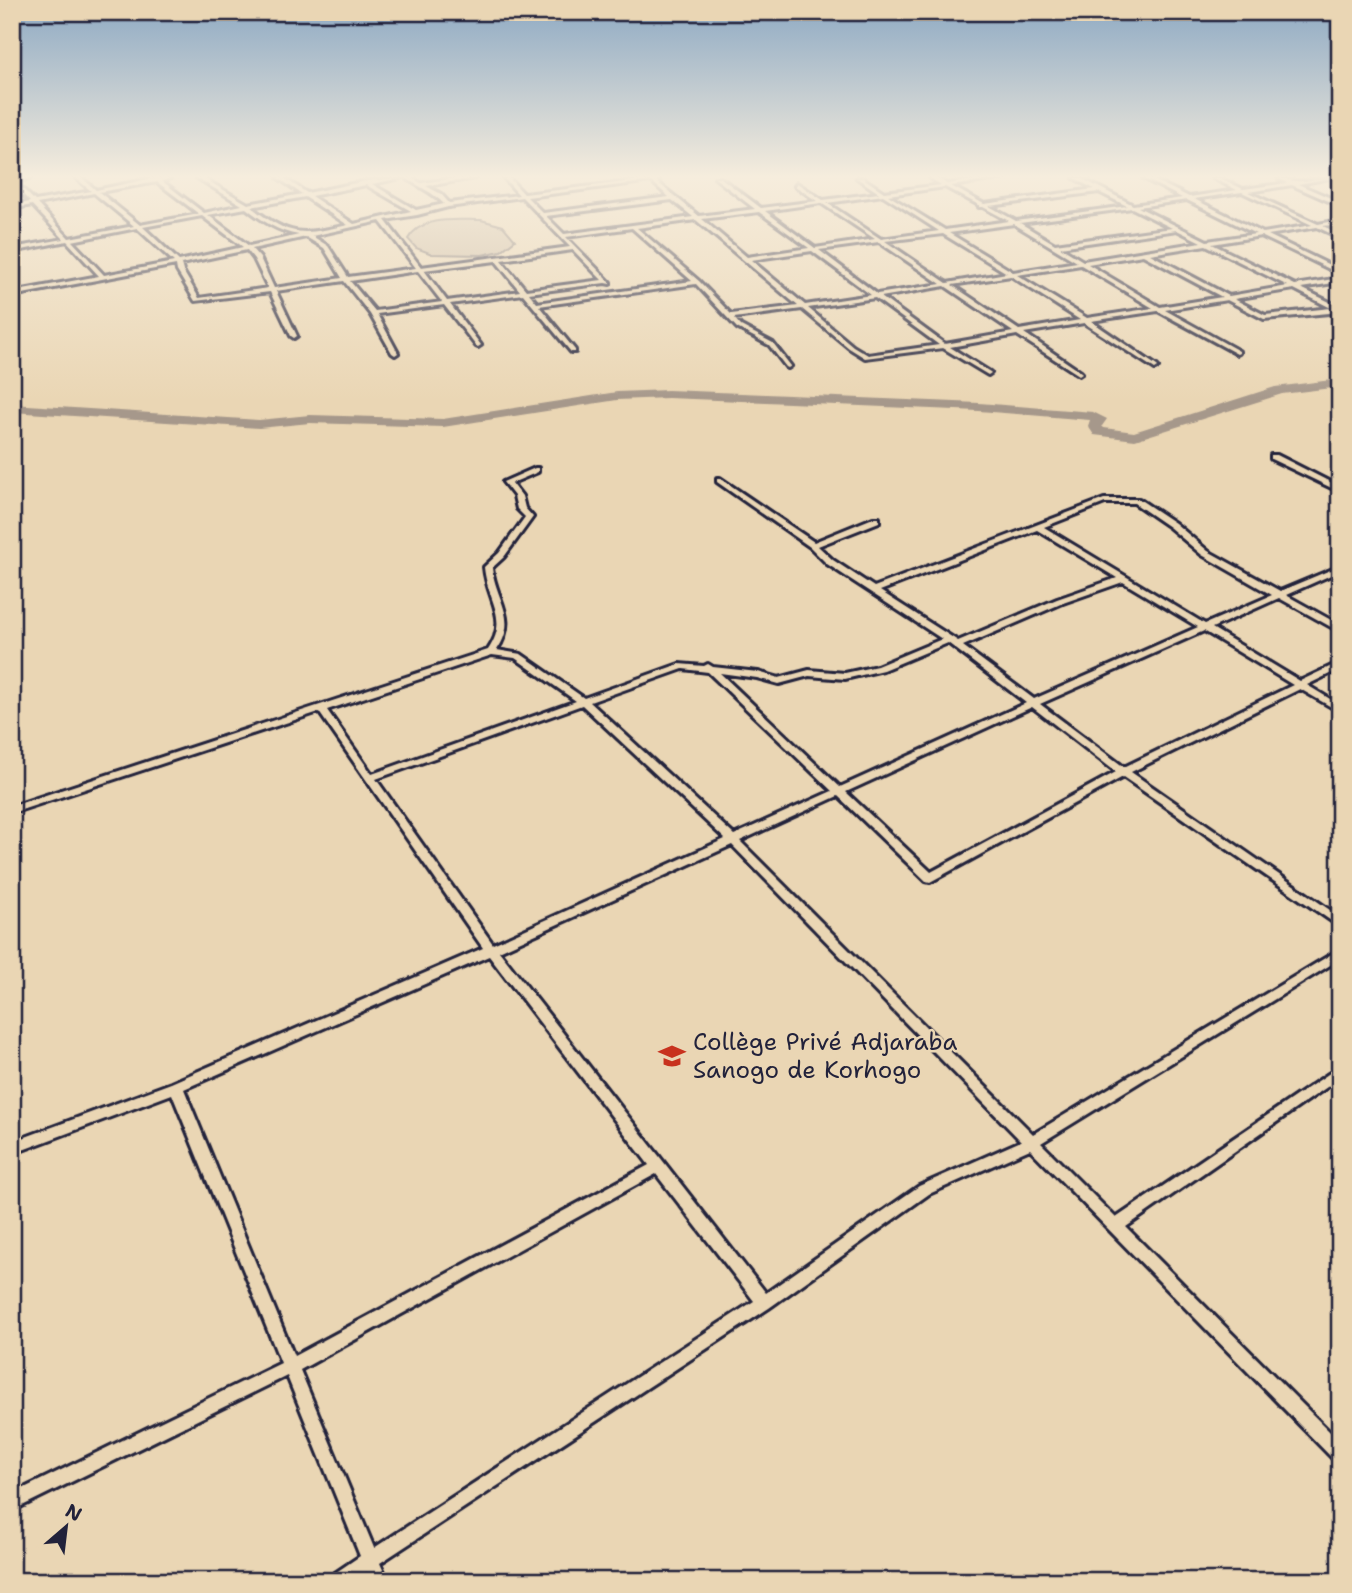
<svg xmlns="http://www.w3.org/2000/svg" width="1352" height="1593" font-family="'Shantell Sans',sans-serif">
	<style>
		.green { fill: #cdbca3; stroke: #786f6f; stroke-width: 2 }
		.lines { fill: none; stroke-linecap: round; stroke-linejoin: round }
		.river { fill: #a6988b; fill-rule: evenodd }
		.minor-casing { stroke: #22223b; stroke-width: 6 }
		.minor { fill: #ead6b4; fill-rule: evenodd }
		.labels { text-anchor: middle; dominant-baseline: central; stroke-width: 5; stroke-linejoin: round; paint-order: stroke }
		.near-poi-label { font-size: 24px; fill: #22223b; stroke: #ead6b4; text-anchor: start }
	</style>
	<rect width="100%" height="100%" fill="#ead6b4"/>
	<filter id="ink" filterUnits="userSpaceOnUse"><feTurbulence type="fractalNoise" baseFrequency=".0143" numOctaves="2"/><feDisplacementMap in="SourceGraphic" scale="14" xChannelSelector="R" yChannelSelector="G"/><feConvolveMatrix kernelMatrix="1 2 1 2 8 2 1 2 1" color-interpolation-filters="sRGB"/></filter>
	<g filter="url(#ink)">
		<path class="green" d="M481 220 503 226 515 240 501 251 482 255 432 254 416 248 408 239C422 215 456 220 481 220Z"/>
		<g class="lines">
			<path class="river" d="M1340 379V387L1282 394 1135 440 1094 435 1088 426 1090 420 979 411 668 398 617 400 443 427 310 423 259 428 12 412V404L259 420 310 415 443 419 617 392 668 390 979 403 1093 412 1107 419 1102 426 1104 428 1134 432 1275 387Z"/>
			<defs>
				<g id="minor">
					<path d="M18 178H30L16 182 35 201 91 191 76 178H82L96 190 153 178H171L162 181 204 213 242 205 197 178H203L248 204 302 194 278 178H284L307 193 366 181 400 178 372 184 416 210 444 204C433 192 419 187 406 178H412L421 183 458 178H475L426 186 441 194 449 203 519 195 504 178H509L524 194 660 178 656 181 699 216 755 209 715 178H721L761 208 817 201 795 186 797 183 823 200 879 193 857 178H863L884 192 941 185 930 178H937L947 184 988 178H1005L951 186 984 204 1094 189 1074 178H1081L1133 205 1182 198 1143 178H1150L1189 197 1237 190 1213 178H1220L1243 189 1287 183 1278 178C1284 178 1289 181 1295 181 1306 182 1318 178 1330 178L1298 184 1340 202V206L1292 185 1248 192 1318 224 1340 220V224L1323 226 1340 234V238L1317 227 1268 235 1340 270V274L1261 236 1212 244 1295 285 1340 278V282L1301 288 1340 307V312L1264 319 1227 300 1165 310 1239 351V353L1237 354 1158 311 1091 321 1157 366 1158 367 1155 369 1084 323 1024 333 1081 372 1082 373 1079 375 1017 335 950 347 990 372 991 373 988 375 943 348 865 358 849 348 802 309 734 318 741 326 773 343 791 366 788 368 786 367 769 345 737 328 696 284 539 306 575 350V352H571L523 294 450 304 481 345 478 347 476 346 444 305 377 314 398 353 395 355 392 353 370 314 344 281 276 291 297 336 294 338 291 336 270 292 195 301 177 271 176 265 12 296V292L99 276 67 241 12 252V248L64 239 32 205 12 209V205L30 202 12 183V179ZM651 181 669 197 543 213 527 197ZM157 182 199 214 140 225 99 192ZM366 185 411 211 354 224 311 196ZM945 187 979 205V207H983L1009 221 945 230 888 195ZM1099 192 1127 206 1016 221 989 206ZM1242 192 1312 225 1263 233 1194 199ZM94 193 134 226 69 238 37 204ZM883 195 939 231 881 239 827 203ZM305 197 348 225C301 235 292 238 251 207ZM522 197 570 247 421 267 385 220 417 215 448 207ZM672 200 693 217 564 234 546 216ZM1187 200 1256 234 1207 241 1138 207ZM821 203 875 239 815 248 765 211ZM246 208C263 221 278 232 299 235L249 246 208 215ZM1132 208 1172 228 1055 244 1020 223ZM759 212 809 248 747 257 702 219ZM202 216 243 247 179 261 143 227ZM696 220 798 306 731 314 699 281 637 228ZM380 221 416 268 348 277 328 246 312 236ZM1014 224 1077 262 1013 272 949 233ZM137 228 174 262 104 275 72 241ZM632 228 692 281 537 303 529 293 605 283 610 284V282L566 237ZM1177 230 1201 242 1083 261 1060 247ZM943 234 1007 273 947 283 885 241ZM306 237 324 248 342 278 274 288 260 258 252 249ZM879 242 941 284 877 294 819 250ZM1206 245 1288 286 1229 296 1150 254ZM247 250 254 259 268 288 199 298 183 271 181 264ZM573 250 602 280 526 290 501 260ZM812 251 871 295 805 305 751 260ZM1143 255 1222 297 1160 307 1088 264ZM496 261 520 291 447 301 424 270ZM1081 265 1153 308 1087 318 1017 275ZM418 271 442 302 375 311 350 281ZM1011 276 1080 320 1019 330 952 285ZM945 286 1013 332 945 344 881 297ZM1294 289 1331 308 1265 315 1234 299ZM875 298 939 345 868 355 853 346 808 308Z"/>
					<path d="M1271 455H1277L1340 487V492L1271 459Z"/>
					<path d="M535 468H538V472L512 483 522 496 525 508 533 517 504 557 492 568C496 601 519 618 497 650L521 654 584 698 679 664 704 666 708 664 713 667 758 672 779 678 809 670 845 673 877 666 942 639 827 564 810 547 717 482V478H720L814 542 873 518H879V522L818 546 833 560 874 587 1104 499H1139L1175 523 1208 551 1280 591 1340 566V571L1286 595 1340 625V632L1279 598 1212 628 1300 681 1340 662V669L1307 685 1340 705V712L1300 689 1131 772 1340 917V927L1123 777 930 882 926 881 838 796 740 841 1033 1134 1340 949V959L1041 1143 1116 1218 1340 1066V1078L1126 1227 1340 1442V1462L1334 1460 1030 1149 929 1194 769 1308 380 1563 388 1581H370L367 1572 354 1581H329L332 1575 360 1556 287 1376 12 1511V1494L281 1363 172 1094 12 1154V1142L171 1083 483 948 319 712 12 813V806L488 650C510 618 487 601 484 567L499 553 525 517 517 509 514 496 503 482ZM1105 503H1134L1169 527 1202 555 1272 595 1205 624 1044 527ZM1037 530 1117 578 1057 599 958 641 880 591ZM1123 582 1198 627 1034 699 963 646 1063 603ZM1204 631 1293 685 1124 767 1040 704ZM948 643 1026 703 840 787 720 673 757 678 779 684 809 676 845 679 883 670ZM492 655 515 658 576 701 372 774 327 710ZM683 669 708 672 832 791 734 835 590 702ZM582 705 725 839 493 944 376 779ZM1032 707 1116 772 931 872 846 792ZM732 845 1021 1141 919 1186 766 1293 499 951ZM489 956 649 1165 294 1356 184 1089ZM656 1174 754 1301 374 1548 300 1370Z"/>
				</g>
			</defs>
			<use href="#minor" class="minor-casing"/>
			<use href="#minor" class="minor"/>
		</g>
	</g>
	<linearGradient id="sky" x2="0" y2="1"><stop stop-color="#8da9c3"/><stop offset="0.44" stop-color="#f6eddd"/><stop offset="1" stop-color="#f6eddd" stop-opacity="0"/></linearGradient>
	<rect width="1352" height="401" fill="url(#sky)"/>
	<defs>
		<symbol id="school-bare" viewBox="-9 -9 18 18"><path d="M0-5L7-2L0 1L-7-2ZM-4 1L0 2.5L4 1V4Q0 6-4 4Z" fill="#c8321e" stroke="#ead6b4" stroke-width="2.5" paint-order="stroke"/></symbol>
	</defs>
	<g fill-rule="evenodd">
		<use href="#school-bare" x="653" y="1037" width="38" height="38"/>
	</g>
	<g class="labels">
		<g class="near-poi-label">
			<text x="693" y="1042">Collège Privé Adjaraba<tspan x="693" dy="28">Sanogo de Korhogo</tspan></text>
		</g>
	</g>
	<rect width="1352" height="1593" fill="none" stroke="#ead6b4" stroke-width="42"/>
	<rect x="21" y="21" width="1310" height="1551" fill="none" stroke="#22223b" stroke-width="2.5" filter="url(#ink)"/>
	<g transform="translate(66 1527) rotate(28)" stroke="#ead6b4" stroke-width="5" paint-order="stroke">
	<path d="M0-5L12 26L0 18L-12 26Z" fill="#22223b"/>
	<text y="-10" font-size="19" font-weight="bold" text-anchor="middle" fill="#22223b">N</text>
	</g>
</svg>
